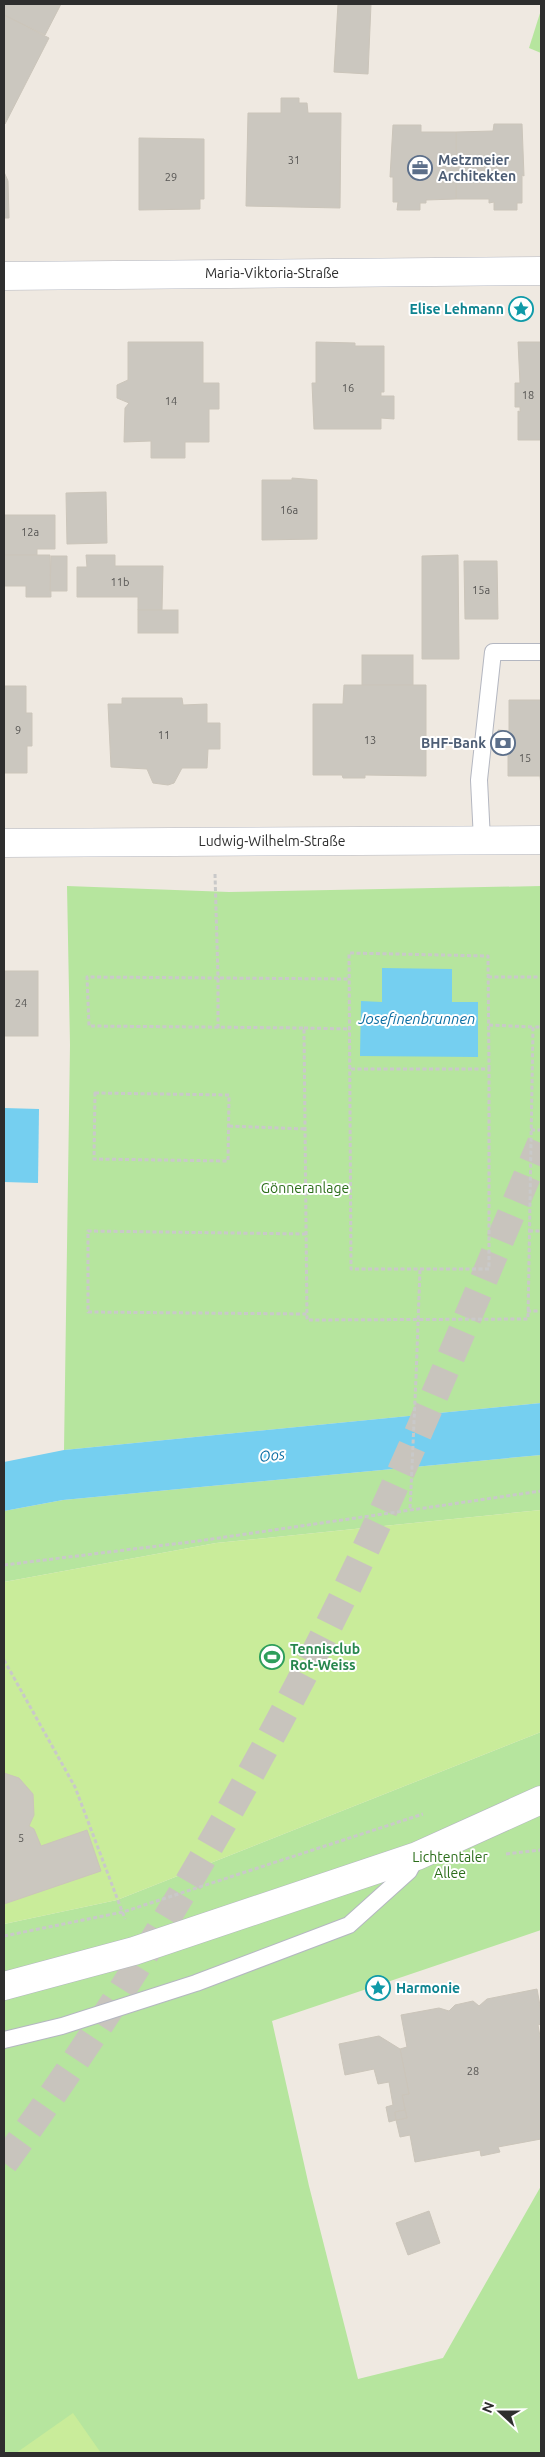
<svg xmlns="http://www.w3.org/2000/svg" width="545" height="2457" font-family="Ubuntu,sans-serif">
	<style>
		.green { fill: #b6e59e }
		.pitch { fill: #c9ec9a }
		.water { fill: #75cff0 }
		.building { fill: #cbc7bf; stroke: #cbc5ba }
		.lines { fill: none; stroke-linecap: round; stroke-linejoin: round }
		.primary-tunnel { stroke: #c8c4bd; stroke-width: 28; stroke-dasharray: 28 14; stroke-linecap: butt }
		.lane-casing { stroke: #b4b7c1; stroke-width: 18 }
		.street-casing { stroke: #b4b7c1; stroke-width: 29 }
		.path { stroke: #c9c9c9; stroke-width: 3; stroke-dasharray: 4 2.5; stroke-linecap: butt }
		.lane { stroke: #fff; stroke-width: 16 }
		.street { stroke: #fff; stroke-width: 28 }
		.path-bridge { stroke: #c9c9c9; stroke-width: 3; stroke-dasharray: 4 2.5; stroke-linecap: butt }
		.labels { text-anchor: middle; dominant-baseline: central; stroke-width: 4; stroke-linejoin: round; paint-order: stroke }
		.number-label { font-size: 11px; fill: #555452 }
		.service-label { font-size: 14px; font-weight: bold; fill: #4e5e75; stroke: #fff; text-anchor: start }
		.street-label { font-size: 14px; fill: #2e2e2e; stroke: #fff }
		.culture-label { font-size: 14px; font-weight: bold; fill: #0d838f; stroke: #fff; text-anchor: end }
		.park-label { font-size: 14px; fill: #2c6e1b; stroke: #fff }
		.leisure-label { font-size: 14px; font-weight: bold; fill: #27864d; stroke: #fff; text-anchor: start }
		.water-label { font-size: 15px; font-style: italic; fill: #0d6fa3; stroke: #fff }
	</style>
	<rect width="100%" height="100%" fill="#efe9e1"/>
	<g class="green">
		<path d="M541 10V53L529 48Z"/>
		<path d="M67 886 229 892 541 886V1403L64 1450 70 1045Z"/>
		<path d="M541 1455V1510L216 1543 4 1582V1511L63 1500Z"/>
		<path d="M541 1732V1930L272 2021 309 2186 358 2379 443 2358 541 2186V2453H4V1924L117 1900Z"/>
	</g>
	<g class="pitch">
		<path d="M541 1510V1732L117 1900 4 1924V1582L216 1543Z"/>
		<path d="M73 2413 101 2453H16Z"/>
	</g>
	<g class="water">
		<path d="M382 968 452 969V1002H478V1057L360 1056 361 1001 382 1002Z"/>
		<path d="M4 1108 39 1109 38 1183 4 1182Z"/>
		<path d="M541 1403V1455L63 1500 4 1511V1462L64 1450Z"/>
	</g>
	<g class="building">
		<path d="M4 4H61L45 35 4 15Z"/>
		<path d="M338 4H371L368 74 334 72Z"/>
		<path d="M4 15 49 38 5 124 4 123Z"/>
		<path d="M281 98H299V103H307L308 113H341L340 208 246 206 248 113H281Z"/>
		<path d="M494 124H522L524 176 522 175V203H517V210H494V202L489 203V199H456V132L493 131Z"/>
		<path d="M393 125H421V132H456V199L426 200V203H420V210H397L398 202H393V177H390Z"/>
		<path d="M139 138 204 139V199H200V209L139 210Z"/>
		<path d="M4 172 8 181 9 218H4Z"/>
		<path d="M128 342H203V383H219V409H209V442H185V458H151V441L124 442 125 408 129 403 117 398V385L128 380Z"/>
		<path d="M316 342 355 343V346H384V392H381V396H394V419L381 418V429H314L312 383H316Z"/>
		<path d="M518 342H541V440H518V411L520 412V407H515V383H520Z"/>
		<path d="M292 478 317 480V539L262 540V480H292Z"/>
		<path d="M106 492 107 543 67 544 66 493Z"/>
		<path d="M4 515H55V549H37V555H4Z"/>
		<path d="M4 555H50L51 597H26V586H4Z"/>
		<path d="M86 555H115V566H163L162 610H138V597H77V567H87Z"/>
		<path d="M458 555 459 659H422V556Z"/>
		<path d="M51 556H67V591H50Z"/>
		<path d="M464 561H497L498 619H465Z"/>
		<rect x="138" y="610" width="40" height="23"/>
		<rect x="362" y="655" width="51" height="30"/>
		<path d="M344 685H426V776L365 775V778H343L342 775H313V704H343Z"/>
		<path d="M4 686H26V713H32V746H27V773H4V776Z"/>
		<path d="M122 698H182L183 705 207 704V723H220V749H208L207 768H182L174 783 168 785 153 783 147 769 111 767 108 704H122Z"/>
		<path d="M509 700H541V786L540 776H508V741H498V730L509 731Z"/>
		<rect x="4" y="971" width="34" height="65"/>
		<path d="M4 1773 19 1778 33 1794 34 1815 29 1826 34 1829 41 1846 87 1830 101 1871 4 1904Z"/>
		<path d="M537 1989 541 2011V2024L538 2025 541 2042V2139L498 2147 500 2152 481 2156 480 2150 415 2162 410 2135 400 2137 396 2120 407 2118 402 2095 409 2094 400 2049 407 2047 401 2015 439 2008 449 2011 455 2005 473 2001 479 2006 487 1999Z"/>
		<path d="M379 2036 400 2049 409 2094 402 2095 405 2110 395 2112 396 2120 389 2122 386 2107 393 2105 389 2082 378 2084 374 2069 345 2075 339 2044Z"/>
		<path d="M405 2110 407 2118 396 2120 395 2112Z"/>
		<path d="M429 2211 440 2243 408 2255 396 2223Z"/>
	</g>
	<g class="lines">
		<path class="primary-tunnel" d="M4 2163C125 1997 230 1820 323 1637 404 1476 471 1308 541 1143"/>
		<defs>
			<g id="lane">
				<path d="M482 840 479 780 493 652H541"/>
				<path d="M4 2040 62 2026 196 1983 349 1925 409 1871 417 1856"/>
			</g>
			<g id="street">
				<path d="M4 276 541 271"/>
				<path d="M4 843 541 840"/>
				<path d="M4 1986 134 1951 417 1856 541 1800"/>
			</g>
		</defs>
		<use href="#lane" class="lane-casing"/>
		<use href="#street" class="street-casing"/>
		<g class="path">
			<path d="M215 874 218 978 87 977 89 1026 304 1028 307 1320 528 1319 533 1027H541"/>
			<path d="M488 977H541"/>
			<path d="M489 1025 533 1027"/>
			<path d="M218 1028V978L350 979"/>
			<path d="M304 1028 350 1029"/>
			<path d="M351 1069H489V1269H351L349 953 488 956 489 1069"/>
			<path d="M95 1093 229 1095 228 1161 94 1159Z"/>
			<path d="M229 1126 304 1129"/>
			<path d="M531 1130H541"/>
			<path d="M529 1231H541"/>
			<path d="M306 1234 88 1231V1312L307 1314"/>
			<path d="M527 1311H541"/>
			<path d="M416 1378 420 1269"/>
			<path d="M410 1508 411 1489"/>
			<path d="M4 1565 198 1541 541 1491"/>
			<path d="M4 1660 75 1787 125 1919"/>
			<path d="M506 1854 541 1850"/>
			<path d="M4 1936 123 1912 423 1814"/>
		</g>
		<use href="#lane" class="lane"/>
		<use href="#street" class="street"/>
		<path class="path-bridge" d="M411 1489 416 1378"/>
	</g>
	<defs>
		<symbol id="office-ring" viewBox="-11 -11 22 22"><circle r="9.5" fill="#fff" stroke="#5c6f8a" stroke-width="1.5"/><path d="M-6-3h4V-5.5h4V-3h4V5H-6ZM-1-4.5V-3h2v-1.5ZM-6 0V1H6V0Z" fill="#5c6f8a"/></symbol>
		<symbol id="sight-ring" viewBox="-11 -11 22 22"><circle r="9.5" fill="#fff" stroke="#0f9aa8" stroke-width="1.5"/><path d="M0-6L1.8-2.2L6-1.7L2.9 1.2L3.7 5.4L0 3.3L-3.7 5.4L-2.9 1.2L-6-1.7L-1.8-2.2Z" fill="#0f9aa8"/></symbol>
		<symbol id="bank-ring" viewBox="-11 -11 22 22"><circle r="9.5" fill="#fff" stroke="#5c6f8a" stroke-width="1.5"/><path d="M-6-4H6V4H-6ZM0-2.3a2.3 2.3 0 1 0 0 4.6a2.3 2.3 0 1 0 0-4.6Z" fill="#5c6f8a"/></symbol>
		<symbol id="stadium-ring" viewBox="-11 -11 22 22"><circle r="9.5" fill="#fff" stroke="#2e9e5b" stroke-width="1.5"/><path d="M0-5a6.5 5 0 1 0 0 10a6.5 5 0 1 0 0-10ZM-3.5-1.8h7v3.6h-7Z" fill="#2e9e5b"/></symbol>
	</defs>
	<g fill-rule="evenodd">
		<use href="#office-ring" x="406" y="154" width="28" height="28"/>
		<use href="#sight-ring" x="507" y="295" width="28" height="28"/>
		<use href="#bank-ring" x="489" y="729" width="28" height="28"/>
		<use href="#stadium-ring" x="258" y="1643" width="28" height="28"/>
		<use href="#sight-ring" x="364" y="1974" width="28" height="28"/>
	</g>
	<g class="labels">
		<g class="number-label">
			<text x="294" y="160">31</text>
			<text x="171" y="177">29</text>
			<text x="348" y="388">16</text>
			<text x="528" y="395">18</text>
			<text x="171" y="401">14</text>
			<text x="289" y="510">16a</text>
			<text x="30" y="532">12a</text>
			<text x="120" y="582">11b</text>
			<text x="481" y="590">15a</text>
			<text x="18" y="730">9</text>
			<text x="164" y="735">11</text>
			<text x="370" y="740">13</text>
			<text x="525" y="758">15</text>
			<text x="21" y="1003">24</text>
			<text x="21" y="1838">5</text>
			<text x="473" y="2071">28</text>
		</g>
		<g class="service-label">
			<text x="438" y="160">Metzmeier<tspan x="438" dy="16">Architekten</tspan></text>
			<text x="486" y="743" text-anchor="end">BHF-Bank</text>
		</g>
		<g class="street-label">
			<text x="272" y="273">Maria-Viktoria-Straße</text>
			<text x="272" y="841">Ludwig-Wilhelm-Straße</text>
		</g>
		<g class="culture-label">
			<text x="504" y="309">Elise Lehmann</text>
			<text x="396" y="1988" text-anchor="start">Harmonie</text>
		</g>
		<g class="park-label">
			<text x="305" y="1188">Gönneranlage</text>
			<text x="450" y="1857">Lichtentaler<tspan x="450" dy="16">Allee</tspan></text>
		</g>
		<g class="leisure-label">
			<text x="290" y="1649">Tennisclub<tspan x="290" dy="16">Rot-Weiss</tspan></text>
		</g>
		<g class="water-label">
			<text x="417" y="1018">Josefinenbrunnen</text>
			<text transform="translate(272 1455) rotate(-7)">Oos</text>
		</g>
	</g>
	<rect width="545" height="2457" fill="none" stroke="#2e2e2e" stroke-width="10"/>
	<g transform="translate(500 2412) rotate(291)" stroke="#ffffff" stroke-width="4" paint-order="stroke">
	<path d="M0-4L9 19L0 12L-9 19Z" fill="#2e2e2e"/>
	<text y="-8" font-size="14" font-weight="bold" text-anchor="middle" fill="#2e2e2e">N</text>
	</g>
</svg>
